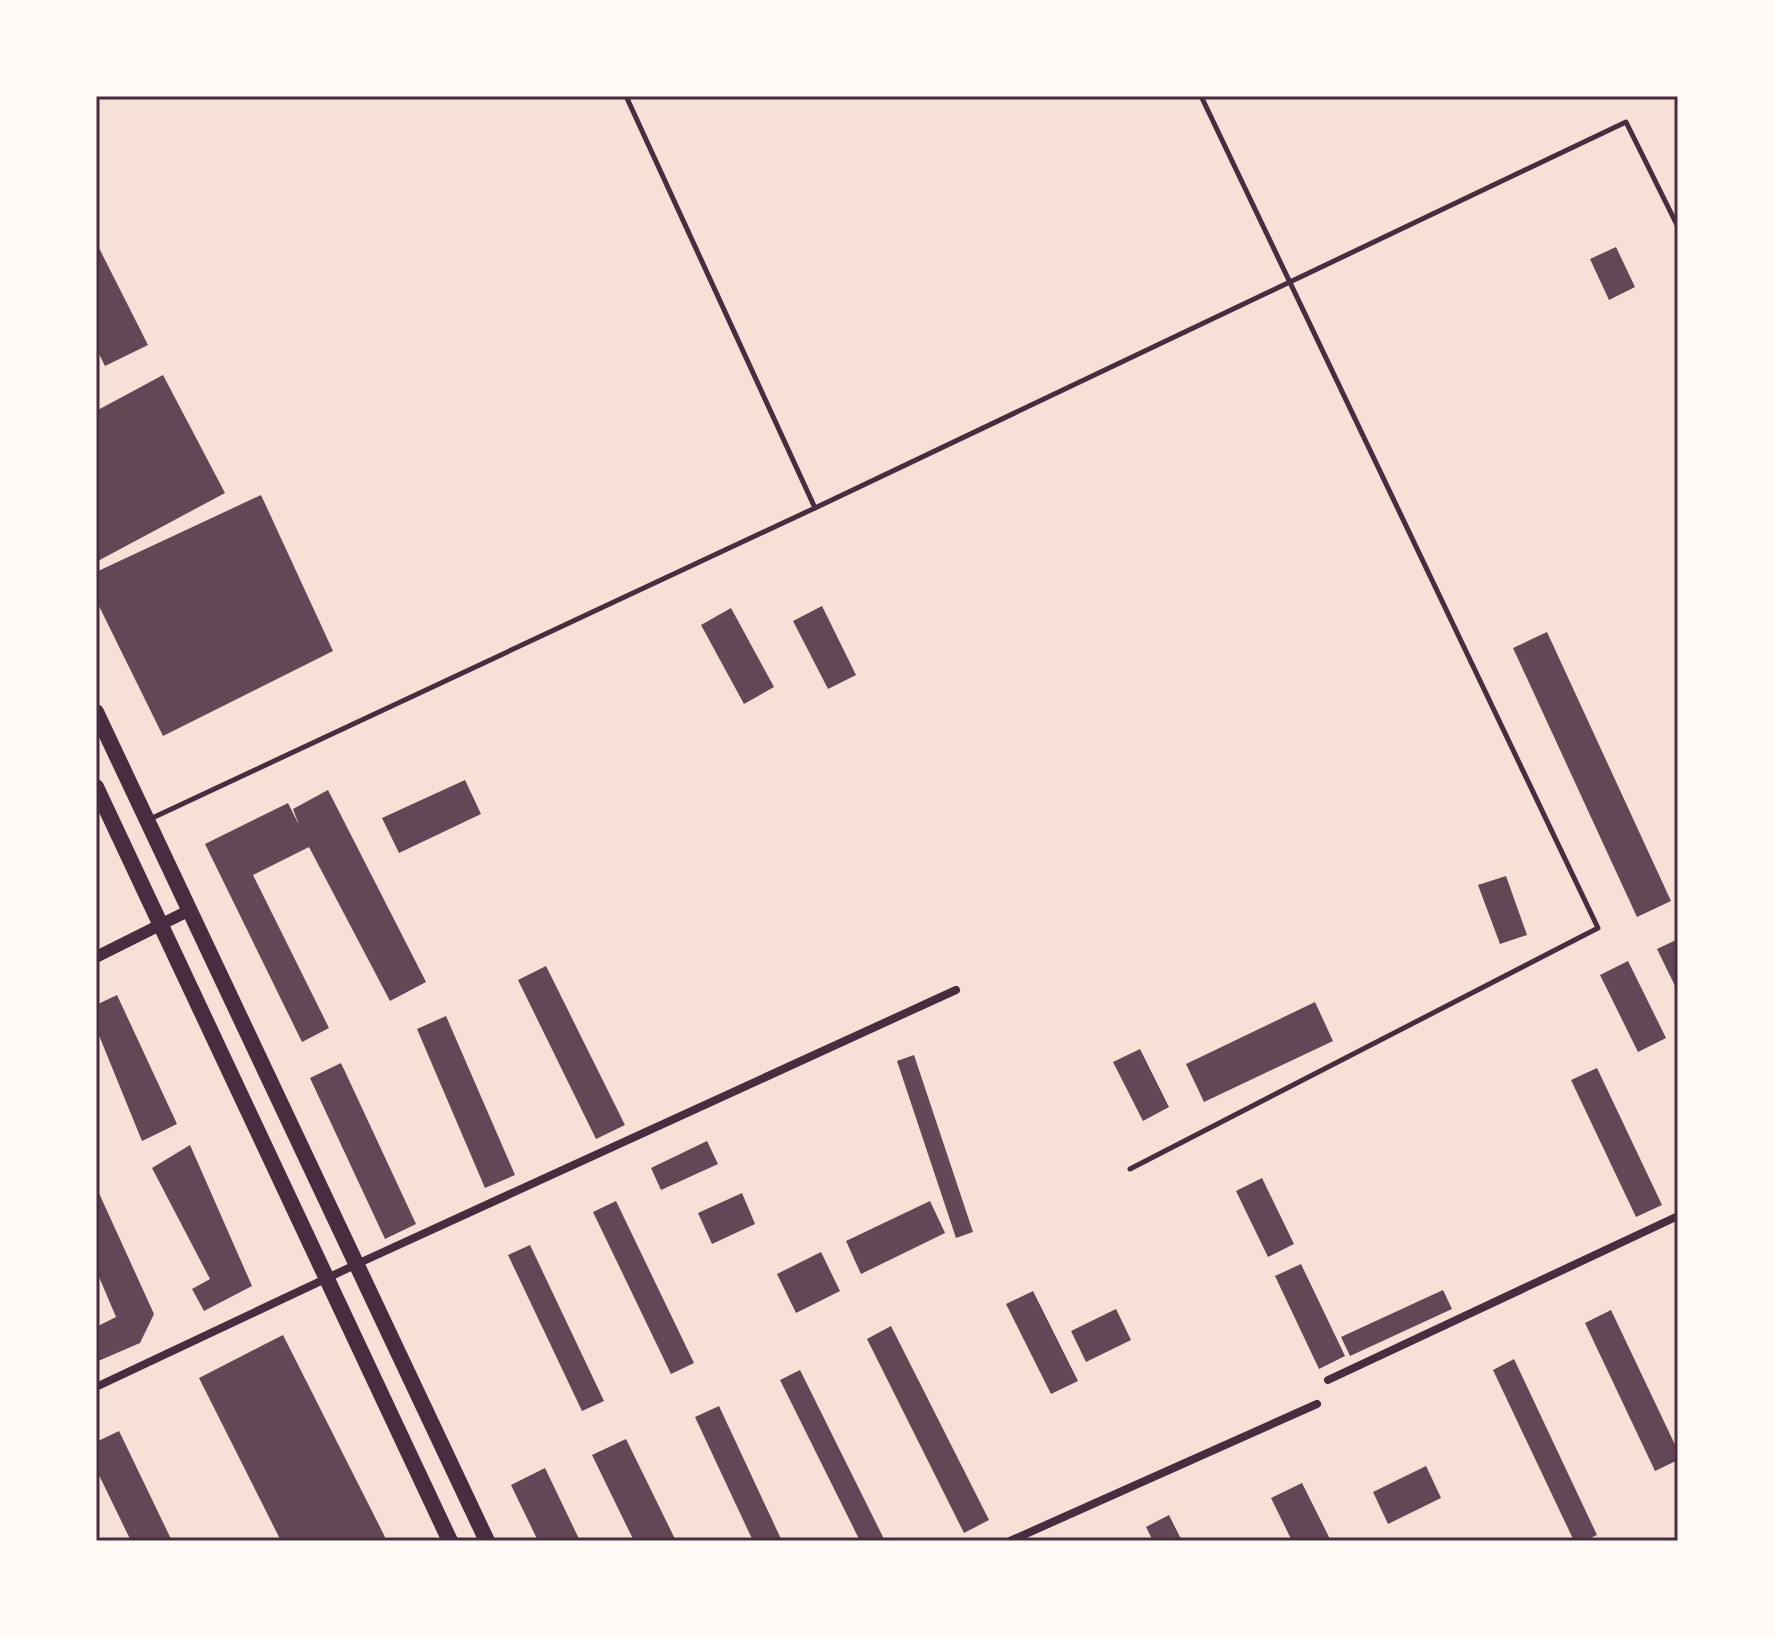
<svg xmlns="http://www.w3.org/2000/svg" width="1774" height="1637" font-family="'Fira Sans Condensed',sans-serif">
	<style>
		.building { fill: #644757 }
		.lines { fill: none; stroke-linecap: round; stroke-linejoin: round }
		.service { stroke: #4a2c40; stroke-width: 5 }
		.minor { stroke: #4a2c40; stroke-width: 8 }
		.tertiary { stroke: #4a2c40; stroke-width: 12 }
		.primary { stroke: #4a2c40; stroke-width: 16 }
		.neatline { fill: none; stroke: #4a2c40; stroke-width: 3 }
	</style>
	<rect width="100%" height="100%" fill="#f7e1d7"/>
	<g class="building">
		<path d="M96 242 148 345 105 366 96 348Z"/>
		<path d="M1616 247 1635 287 1609 300 1590 259Z"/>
		<path d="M163 375 225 493 96 562V411Z"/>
		<path d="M261 495 333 651 163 736 96 600V572Z"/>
		<path d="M822 606 856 675 828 689 793 621Z"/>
		<path d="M731 608 774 687 744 704 701 625Z"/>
		<path d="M1547 632 1671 901 1637 917 1513 648Z"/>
		<path d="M465 780 481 814 399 853 382 818Z"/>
		<path d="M328 790 426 982 390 1001 309 847 253 875 329 1028 302 1042 205 844 288 803 299 825 293 809Z"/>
		<path d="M1506 876 1527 935 1500 944 1478 885Z"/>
		<path d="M1678 939V992L1657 949Z"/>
		<path d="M1628 961 1666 1038 1638 1052 1600 975Z"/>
		<path d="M546 966 625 1125 596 1139 518 980Z"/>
		<path d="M117 995 177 1124 142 1141 98 1033 96 1034V1005Z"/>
		<path d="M1315 1002 1333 1041 1204 1102 1186 1064Z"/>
		<path d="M446 1016 515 1175 485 1188 417 1029Z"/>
		<path d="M1140 1049 1169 1107 1143 1121 1113 1062Z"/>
		<path d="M914 1055 973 1232 956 1238 897 1061Z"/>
		<path d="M341 1063 416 1224 385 1239 310 1078Z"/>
		<path d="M1597 1068 1662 1205 1636 1217 1571 1080Z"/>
		<path d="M707 1141 718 1164 661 1190 651 1168Z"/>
		<path d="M190 1145 252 1286 204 1311 192 1289 210 1279 152 1168Z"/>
		<path d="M1262 1178 1294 1244 1268 1257 1236 1191Z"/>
		<path d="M98 1191 154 1314 140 1343 96 1362V1327L116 1317 96 1270V1192Z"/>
		<path d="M742 1193 755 1224 712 1244 698 1213Z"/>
		<path d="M616 1201 694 1363 671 1374 593 1212Z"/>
		<path d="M930 1201 945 1233 861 1274 846 1241Z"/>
		<path d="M530 1245 604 1401 582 1411 508 1255Z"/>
		<path d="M821 1252 840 1291 796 1313 777 1274Z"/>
		<path d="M1301 1264 1345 1356 1319 1369 1275 1276Z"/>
		<path d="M1443 1290 1452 1309 1350 1356 1341 1337Z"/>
		<path d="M1033 1291 1078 1381 1051 1394 1006 1304Z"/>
		<path d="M1116 1309 1131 1340 1086 1362 1071 1331Z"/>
		<path d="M1611 1310 1678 1451V1460L1655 1471 1585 1323Z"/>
		<path d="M891 1326 989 1520 964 1533 867 1339Z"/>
		<path d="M283 1335 385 1537 376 1541H281L199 1378Z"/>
		<path d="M1514 1359 1597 1535 1584 1541H1574L1493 1370Z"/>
		<path d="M800 1370 885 1541H860L780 1380Z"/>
		<path d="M719 1406 782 1541H753L695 1417Z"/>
		<path d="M119 1431 172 1541H131L96 1469V1442Z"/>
		<path d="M626 1439 676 1541H634L592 1455Z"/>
		<path d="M1426 1466 1441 1498 1388 1524 1373 1492Z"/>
		<path d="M545 1468 580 1541H538L511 1485Z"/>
		<path d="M1302 1483 1331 1541H1292L1271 1498Z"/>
		<path d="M1169 1515 1182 1541H1153L1146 1527Z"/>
	</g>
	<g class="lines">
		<g class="service">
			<path d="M626 96 815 508"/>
			<path d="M148 820 815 508 1626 122 1678 227"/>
			<path d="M1130 1169 1598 928 1201 96"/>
		</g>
		<g class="minor">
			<path d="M1328 1380 1678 1216"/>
			<path d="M96 1387 357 1264 956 990"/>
			<path d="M1010 1541 1317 1404"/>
		</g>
		<path class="tertiary" d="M96 957 190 910"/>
		<g class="primary">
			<path d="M96 712 487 1541"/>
			<path d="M96 787 450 1541"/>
		</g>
	</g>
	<rect width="1774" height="1637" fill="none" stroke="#fffaf5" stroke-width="196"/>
	<rect x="98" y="98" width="1578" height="1441" class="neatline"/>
</svg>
